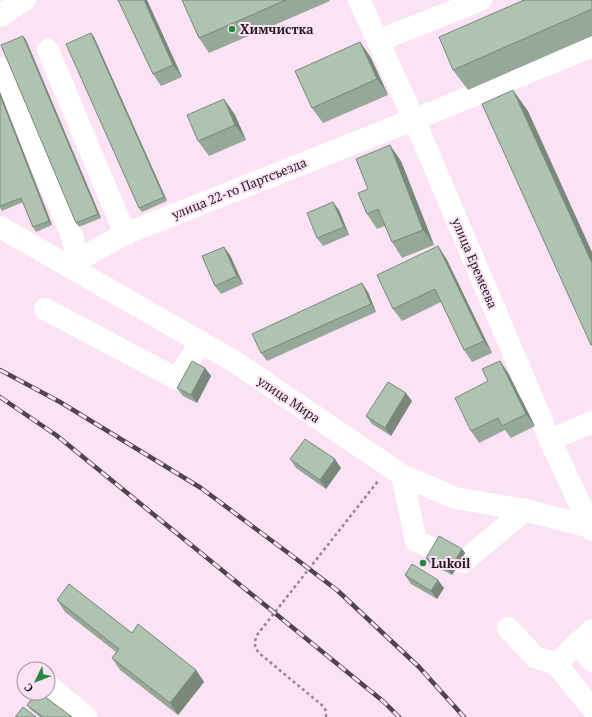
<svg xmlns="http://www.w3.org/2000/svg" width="592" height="717" font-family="'PT Serif',serif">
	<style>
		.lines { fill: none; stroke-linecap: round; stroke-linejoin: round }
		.path { stroke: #978592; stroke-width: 2.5; stroke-dasharray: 3 3; stroke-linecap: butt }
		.minor { stroke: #fff; stroke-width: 22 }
		.rail-casing { stroke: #50444d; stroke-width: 4.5 }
		.rail { stroke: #fbe2f4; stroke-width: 3; stroke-dasharray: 9; stroke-linecap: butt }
		.wall { fill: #96a897 }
		.shaded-wall { fill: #7a887b }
		.building { fill: #aec3b0; stroke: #7a887b }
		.poi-dot { fill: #238a3f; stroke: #fbe2f4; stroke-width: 1.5 }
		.labels { text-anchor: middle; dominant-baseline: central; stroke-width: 4; stroke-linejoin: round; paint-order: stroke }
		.poi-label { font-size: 13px; font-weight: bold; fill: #21181f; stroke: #fbe2f4; text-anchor: start }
		.street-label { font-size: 13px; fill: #21181f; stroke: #fbe2f4 }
	</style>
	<rect width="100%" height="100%" fill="#fbe2f4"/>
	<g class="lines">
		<path class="path" d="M326 717V711L323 706 259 653C254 647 254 643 257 635L378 481"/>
		<g class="minor">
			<path d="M359 0 414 119 550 440 592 530"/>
			<path d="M0 16 25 0"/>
			<path d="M378 41 481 0"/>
			<path d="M48 50 125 234"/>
			<path d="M0 68 72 236 78 260"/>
			<path d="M0 227 232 360 402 475 455 498 525 510 590 527"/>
			<path d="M69 267 78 260 125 234 438 110 592 46"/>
			<path d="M45 309 177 379 201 342"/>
			<path d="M550 440 592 422"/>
			<path d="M402 475 416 541 463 562 525 510"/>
			<path d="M508 628 535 657 556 664"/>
			<path d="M592 630 556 664 592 708"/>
			<path d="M578 643 592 661"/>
			<path d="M48 685 86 717"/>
		</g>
		<defs>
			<g id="rail">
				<path d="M0 370 60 402 201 488 291 555 338 591 419 667 464 717"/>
				<path d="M0 397 56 435 384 702 399 717"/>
			</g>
		</defs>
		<use href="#rail" class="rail-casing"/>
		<use href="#rail" class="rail"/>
	</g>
	<g class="wall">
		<path d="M118 0H147L182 77 161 86 153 74Z"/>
		<path d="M182 0H329L330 1 209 53 199 38Z"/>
		<path d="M592 0V36L468 90 453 70Z"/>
		<path d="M91 33 94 37 167 201 142 212 139 208Z"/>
		<path d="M23 36 26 40 101 218 79 227 76 223Z"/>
		<path d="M360 42 371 58 388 95 323 123 312 108Z"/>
		<path d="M0 92 52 225 36 232 33 227 23 202 2 211 0 208Z"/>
		<path d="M224 99 235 115 246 140 209 156 198 141Z"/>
		<path d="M401 161 434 245 402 258 392 242 385 226 377 229 367 214 368 189Z"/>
		<path d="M339 210 349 235 323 246 317 238Z"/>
		<path d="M230 255 243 284 221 294 215 286Z"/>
		<path d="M446 258 492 353 472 362 464 350 441 302 402 321 393 309Z"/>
		<path d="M368 292 376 312 267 361 261 353Z"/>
		<path d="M500 361 508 373 535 426 511 438 505 430 479 443 471 431 488 381Z"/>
		<path d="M205 368 211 376 197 403 183 396 177 388Z"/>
		<path d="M412 401 391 436 372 424 366 416Z"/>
		<path d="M290 459 341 468 326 489 296 468Z"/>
		<path d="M462 549 465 553 452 575 429 563 426 558Z"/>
		<path d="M405 575 444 588 437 599 411 584Z"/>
		<path d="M57 600 132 633 196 670 204 682 178 715 120 670 112 658 116 652 65 612Z"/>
		<path d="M27 705 72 717H40L30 709Z"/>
	</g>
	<g class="shaded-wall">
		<path d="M144 0H147L182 77 173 65Z"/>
		<path d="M91 33 94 37 167 201 164 197Z"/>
		<path d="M23 36 26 40 101 218 98 214Z"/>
		<path d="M360 42 371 58 388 95 377 79Z"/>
		<path d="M513 90 528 111 592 252V263Z"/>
		<path d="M0 92 52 225 49 221 0 95Z"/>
		<path d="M224 99 235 115 246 140 235 125Z"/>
		<path d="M390 145 401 161 434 245 423 230Z"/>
		<path d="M333 202 339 210 349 235 344 227Z"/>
		<path d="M438 246 446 258 492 353 484 341Z"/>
		<path d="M224 247 230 255 243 284 237 276Z"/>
		<path d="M362 283 368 292 376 312 371 304Z"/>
		<path d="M500 361 508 373 535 426 526 414Z"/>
		<path d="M205 368 211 376 197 403 191 395Z"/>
		<path d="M406 393 412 401 391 436 385 428Z"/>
		<path d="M335 459 341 468 326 489 320 480Z"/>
		<path d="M462 549 465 553 452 575 449 571Z"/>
		<path d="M438 580 444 588 437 599 431 591Z"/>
		<path d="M196 670 204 682 178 715 170 703Z"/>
	</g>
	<g class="building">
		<path d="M118 0H144L173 65 153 74Z"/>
		<path d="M182 0H286L199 38Z"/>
		<path d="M524 0H592V9L453 70 439 37Z"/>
		<path d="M91 33 164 197 139 208 66 44Z"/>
		<path d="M23 36 98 214 76 223 1 45Z"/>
		<path d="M360 42 377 79 312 108 295 71Z"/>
		<path d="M513 90 592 263V345H591L482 104Z"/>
		<path d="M0 95 49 221 33 227 21 198 0 206Z"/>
		<path d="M224 99 235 125 198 141 187 115Z"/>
		<path d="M390 145 423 230 392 242 378 209 367 214 358 193 368 189 356 159Z"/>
		<path d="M333 202 344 227 317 238 307 213Z"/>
		<path d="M438 246 484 341 464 350 435 289 393 309 377 275Z"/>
		<path d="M224 247 237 276 215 286 202 256Z"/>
		<path d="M362 283 371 304 261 353 252 334Z"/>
		<path d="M192 361 205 368 191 395 177 388Z"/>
		<path d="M500 361 526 414 502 426 498 418 471 431 455 398 488 381 482 369Z"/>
		<path d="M388 382 406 393 385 428 366 416Z"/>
		<path d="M305 439 335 459 320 480 290 459Z"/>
		<path d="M439 536 462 549 449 571 426 558Z"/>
		<path d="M412 564 438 580 431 591 405 575Z"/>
		<path d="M69 584 132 633 138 624 196 670 170 703 112 658 119 649 57 600Z"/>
		<path d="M36 693H40L72 717H43L27 705Z"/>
		<path d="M23 707 36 717H15Z"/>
	</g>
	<g class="poi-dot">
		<circle cx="232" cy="29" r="4"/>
		<circle cx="423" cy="563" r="4"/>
	</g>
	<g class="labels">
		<g class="poi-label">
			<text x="240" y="29">Химчистка</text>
			<text x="431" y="563">Lukoil</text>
		</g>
		<g class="street-label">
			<text transform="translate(239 188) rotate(-22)">улица 22-го Партсъезда</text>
			<text transform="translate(475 263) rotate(67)">улица Еремеева</text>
			<text transform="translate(289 399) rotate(34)">улица Мира</text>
		</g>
	</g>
	<g transform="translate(36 681) rotate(227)"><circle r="19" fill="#fbe2f4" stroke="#a4919f"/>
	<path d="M0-3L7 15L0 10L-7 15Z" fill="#238a3f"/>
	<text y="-6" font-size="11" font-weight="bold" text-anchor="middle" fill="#21181f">С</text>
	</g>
</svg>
